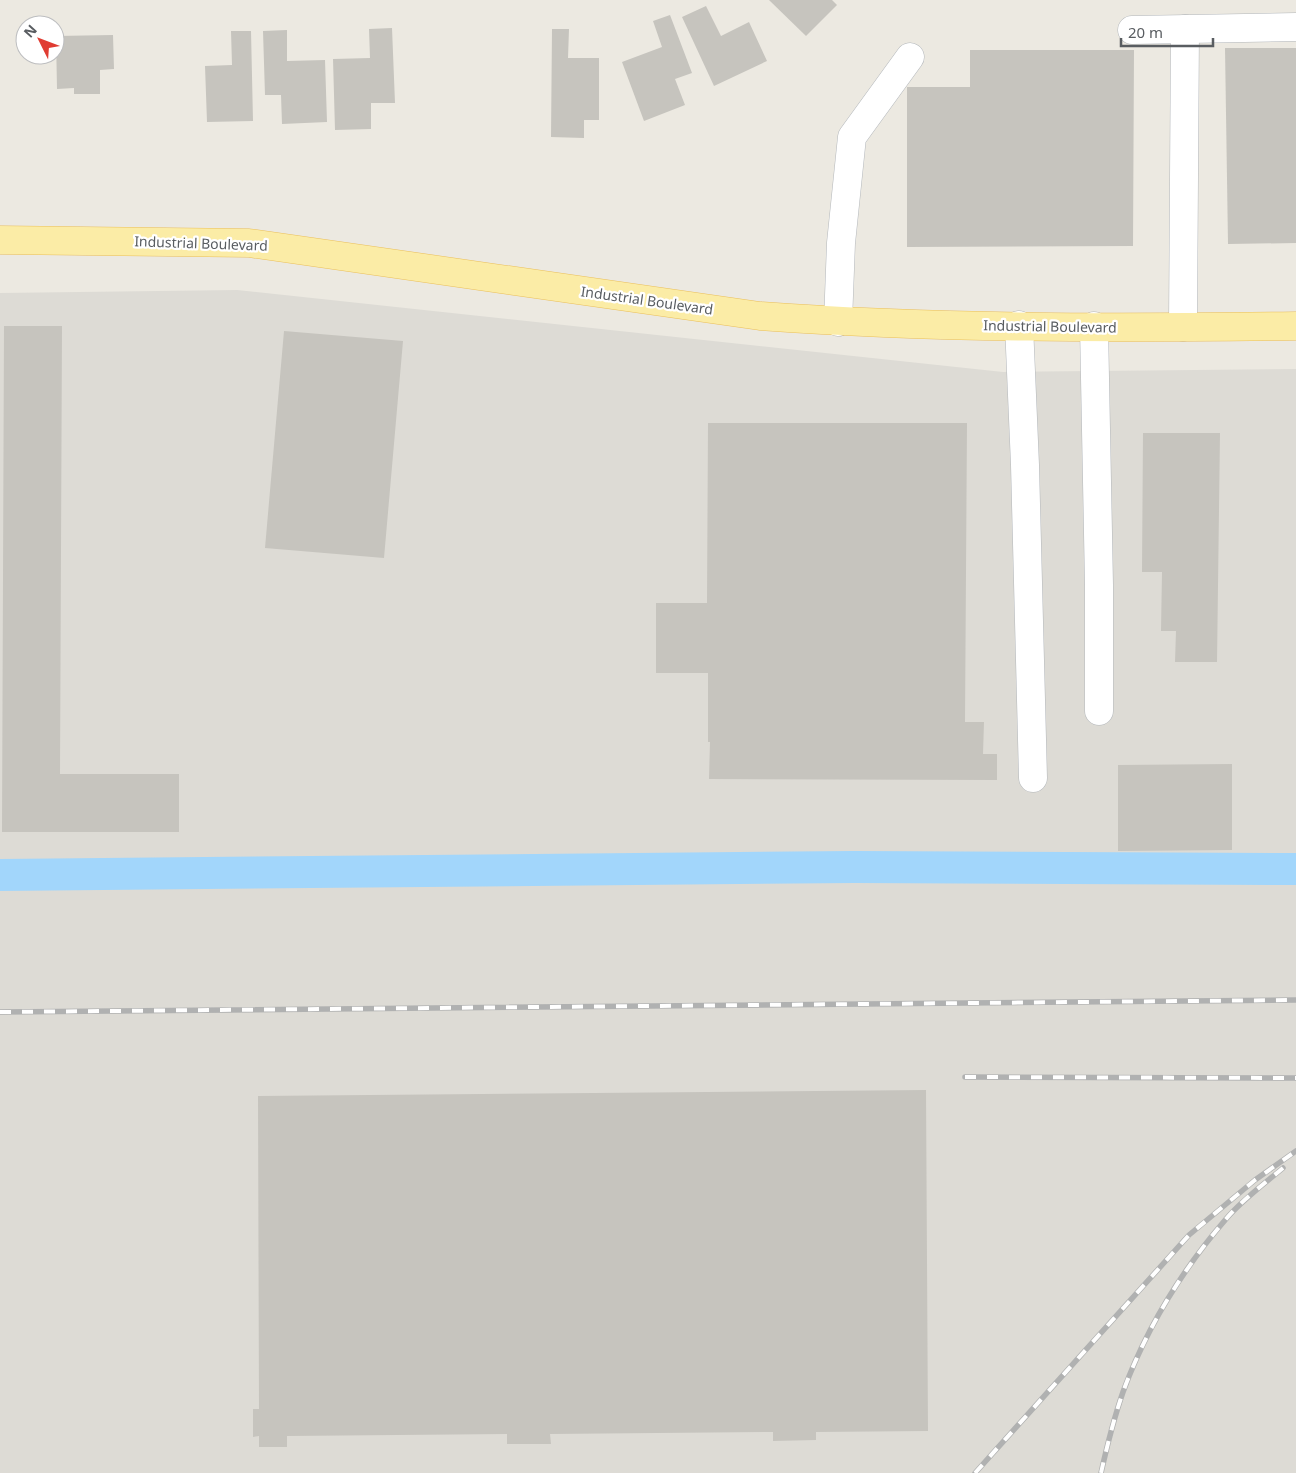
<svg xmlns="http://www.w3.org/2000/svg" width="1296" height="1473" font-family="'Noto Sans',sans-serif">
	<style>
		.industrial { fill: #dddbd5 }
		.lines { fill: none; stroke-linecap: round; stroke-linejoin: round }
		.canal { stroke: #a2d6fb; stroke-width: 32 }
		.building { fill: #c6c4be }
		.minor-casing { stroke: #b3b7bb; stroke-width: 29 }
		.major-casing { stroke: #eabf5b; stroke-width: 29 }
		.minor { stroke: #fff; stroke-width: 28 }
		.major { stroke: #fbeca6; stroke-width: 28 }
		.rail-casing { stroke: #b0b1b1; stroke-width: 5.5 }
		.rail { stroke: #fff; stroke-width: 4; stroke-dasharray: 11; stroke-linecap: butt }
		.labels { text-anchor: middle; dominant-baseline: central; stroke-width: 4.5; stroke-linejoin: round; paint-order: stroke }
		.street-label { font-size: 14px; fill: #595d61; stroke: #fff }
	</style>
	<rect width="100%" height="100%" fill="#ece9e1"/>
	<path class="industrial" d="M237 290 1003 372 1296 369V1473H0V293Z"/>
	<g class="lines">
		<path class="canal" d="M0 875 854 867 1296 869"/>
	</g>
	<g class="building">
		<path d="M769 0H832L837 5 806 36Z"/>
		<path d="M706 6 721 36 749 22 767 61 714 86 682 17Z"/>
		<path d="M670 15 692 73 675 79 685 105 644 121 622 62 662 47 653 21Z"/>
		<path d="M392 28 395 103H371V129L335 130 333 59 370 58 369 29Z"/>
		<path d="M552 29H569L568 58H599V120H584V138L551 137Z"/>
		<path d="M287 30V61L325 60 327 122 282 124 281 95H265L263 31Z"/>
		<path d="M231 31H251L253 121 207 122 205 66 232 65Z"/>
		<path d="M113 35 114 69 100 70V94H74V88L57 89 56 36Z"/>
		<path d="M1225 48H1296V243L1228 244Z"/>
		<path d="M970 50H1134L1133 246 907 247V87H970Z"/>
		<path d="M4 326H62L60 774H179V832H2Z"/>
		<path d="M284 331 403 341 384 558 265 548Z"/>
		<path d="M708 423H967L965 722H984L983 754H997V780L709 779 710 742H708V673H656V603H707Z"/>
		<path d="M1143 433H1220L1217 662H1175L1176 631H1161L1162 572H1142Z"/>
		<path d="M1232 764V850L1118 851V765Z"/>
		<path d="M926 1090 928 1431 816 1432V1440L773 1441V1432L550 1434 551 1444H507V1434L287 1436V1447H259V1436L253 1437V1409H259L258 1096Z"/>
	</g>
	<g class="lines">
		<defs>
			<g id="minor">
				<path d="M1132 30 1296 27"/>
				<path d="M838 322 841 243 852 137 910 57"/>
				<path d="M1019 325 1025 465 1033 778"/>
				<path d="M1094 326 1099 585V711"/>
				<path d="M1183 327 1185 29"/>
			</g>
			<path id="major" d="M0 240 249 243 760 316C938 329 1118 328 1296 326"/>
		</defs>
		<use href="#minor" class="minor-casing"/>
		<use href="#major" class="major-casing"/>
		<use href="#minor" class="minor"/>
		<use href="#major" class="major"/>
		<defs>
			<g id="rail">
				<path d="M0 1012 1296 1000"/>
				<path d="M965 1077 1296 1078"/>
				<path d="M975 1473 1189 1235 1255 1180 1296 1151"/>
				<path d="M1101 1473C1107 1446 1114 1418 1123 1392 1146 1329 1182 1270 1226 1219 1242 1200 1264 1184 1283 1168"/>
			</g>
		</defs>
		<use href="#rail" class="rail-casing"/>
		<use href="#rail" class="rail"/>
	</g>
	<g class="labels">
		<g class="street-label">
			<text transform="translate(201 243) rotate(2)">Industrial Boulevard</text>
			<text transform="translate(647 300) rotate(8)">Industrial Boulevard</text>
			<text transform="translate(1050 326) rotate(1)">Industrial Boulevard</text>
		</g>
	</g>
	<g transform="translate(40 40) rotate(312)"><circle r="24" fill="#ffffff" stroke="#bdbec0"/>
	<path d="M0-4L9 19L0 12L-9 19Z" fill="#e03c32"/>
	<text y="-8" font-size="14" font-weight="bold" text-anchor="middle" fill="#595d61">N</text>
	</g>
	<path d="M1121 38v8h92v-8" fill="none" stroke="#595d61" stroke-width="2.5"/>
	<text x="1128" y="38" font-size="15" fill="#595d61" stroke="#ffffff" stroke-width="4" paint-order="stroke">20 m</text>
</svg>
